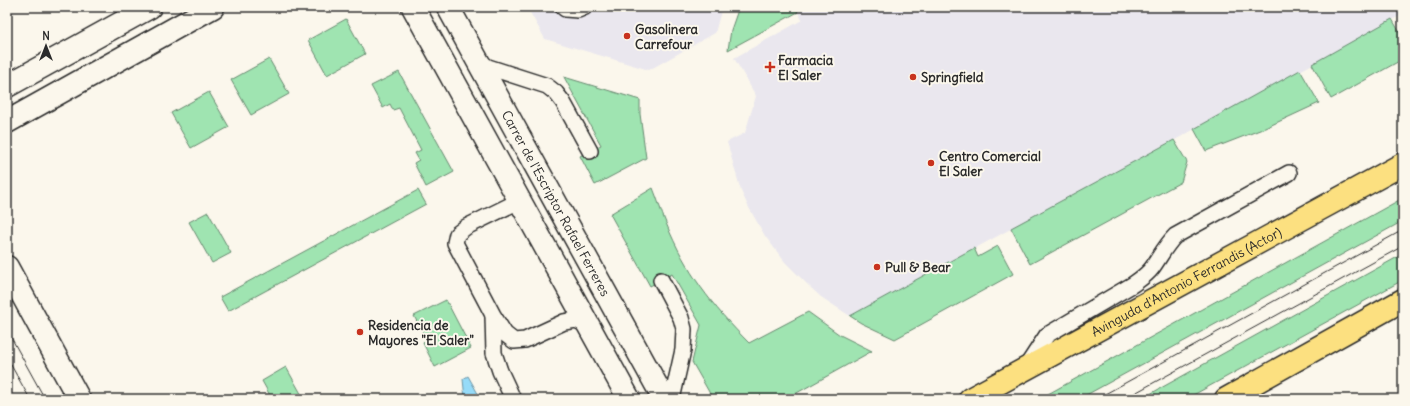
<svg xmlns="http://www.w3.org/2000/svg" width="1410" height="406" font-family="Delius,sans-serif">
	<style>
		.built { fill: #eae7ee }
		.green { fill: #9fe4b1; stroke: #65886e }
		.water { fill: #96dbf8; stroke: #6b95a6 }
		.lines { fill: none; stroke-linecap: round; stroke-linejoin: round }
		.service-casing { stroke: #2b2b2b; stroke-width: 18 }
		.minor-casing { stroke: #2b2b2b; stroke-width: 25 }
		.secondary-casing { stroke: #2b2b2b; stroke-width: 25 }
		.primary-casing { stroke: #2b2b2b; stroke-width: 25 }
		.service { stroke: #fbf7ec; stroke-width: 15 }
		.minor { stroke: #fbf7ec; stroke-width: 22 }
		.secondary { stroke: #fbf7ec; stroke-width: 22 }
		.primary { stroke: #fce080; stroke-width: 22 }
		.tram { stroke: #2b2b2b; stroke-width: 1 }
		.poi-dot { fill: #c8321e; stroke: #fbf7ec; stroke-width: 1.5 }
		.labels { text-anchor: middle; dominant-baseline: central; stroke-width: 4; stroke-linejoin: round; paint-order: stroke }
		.poi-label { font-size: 13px; font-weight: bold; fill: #2b2b2b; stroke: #fbf7ec; text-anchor: start }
		.street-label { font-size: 13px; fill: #2b2b2b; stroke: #fbf7ec }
	</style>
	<rect width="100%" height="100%" fill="#fbf7ec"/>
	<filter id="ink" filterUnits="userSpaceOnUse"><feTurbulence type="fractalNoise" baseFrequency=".025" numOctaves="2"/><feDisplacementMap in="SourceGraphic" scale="8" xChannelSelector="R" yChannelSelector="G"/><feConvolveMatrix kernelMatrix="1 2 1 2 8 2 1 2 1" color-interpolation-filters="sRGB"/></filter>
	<g filter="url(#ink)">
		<g class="built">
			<path d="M527 7H722L715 33 649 70 545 39Z"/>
			<path d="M795 7H1403V14L1184 135 850 316 821 297 809 286 785 262 765 236 748 206 741 191 727 142 745 133 756 96 734 58 802 20Z"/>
		</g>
		<g class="green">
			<path d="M739 7H795L798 12 728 50 731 30Z"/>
			<path d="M346 19 365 54 327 75 308 40Z"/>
			<path d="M1392 19 1403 38V59L1331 99 1312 64Z"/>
			<path d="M269 59 289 94 251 115 231 80Z"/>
			<path d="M1300 70 1319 103 1265 128 1206 151 1194 129Z"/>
			<path d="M399 72 454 172 426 187 414 163 419 160 415 153 421 150 399 108 393 110 390 104 383 108 371 86Z"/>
			<path d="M564 77 640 100V114L646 158 595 185 580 156 601 145Z"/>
			<path d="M209 92 229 127 191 148 171 113Z"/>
			<path d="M1174 140 1187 162 1181 182 1030 264 1011 228Z"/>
			<path d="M653 188C658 200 661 212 666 223 686 272 712 306 749 343L808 312 840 335 872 351 786 399H713L692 362 701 325 672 274 650 286 610 214Z"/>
			<path d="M418 190 426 204 228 311 220 297Z"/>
			<path d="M1403 198V221L1079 399H1039Z"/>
			<path d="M208 212 231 253 212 263 189 222Z"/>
			<path d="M998 246 1013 274 895 339 861 323 850 316 974 248 978 257Z"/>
			<path d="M1403 254V280L1186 399H1141Z"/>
			<path d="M446 300 471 348 435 367 423 343 427 340 414 316Z"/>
			<path d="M286 367 304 399H284L282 397 278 399H272L262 381Z"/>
		</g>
		<path class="water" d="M468 376 481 399H465L463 379Z"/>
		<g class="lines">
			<defs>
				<g id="service">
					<path d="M563 7 565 9 578 10 585 7"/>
					<path d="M478 60 488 67 547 86 556 93 563 102 590 151"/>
					<path d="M519 201 466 227 457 234 455 243 493 315 505 334 514 341 525 340 564 322 576 320 588 326"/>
					<path d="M661 280 681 318 684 329 683 350 672 399"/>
					<path d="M493 316 494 353 500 371 513 399"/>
					<path d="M1026 367 1047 335 1132 285C1139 280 1147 275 1152 268 1160 257 1165 246 1175 236L1289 173"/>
				</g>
				<g id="minor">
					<path d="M413 7 629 399"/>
					<path id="s1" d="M448 7 664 399"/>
					<path d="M7 86 150 7"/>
					<path d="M7 122 213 7"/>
				</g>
				<path id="secondary" d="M7 267 79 399"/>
				<g id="primary">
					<path id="s2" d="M970 399 1403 164"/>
					<path d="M1226 399 1403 300"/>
				</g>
			</defs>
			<use href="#service" class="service-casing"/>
			<use href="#minor" class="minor-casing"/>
			<use href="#secondary" class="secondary-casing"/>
			<use href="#primary" class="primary-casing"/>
			<use href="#service" class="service"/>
			<use href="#minor" class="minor"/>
			<use href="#secondary" class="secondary"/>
			<use href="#primary" class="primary"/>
			<g class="tram">
				<path d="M7 330 45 399"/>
				<path d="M7 358 30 399"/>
				<path d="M1096 399 1403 230"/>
				<path d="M1124 399 1403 246"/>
			</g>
		</g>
	</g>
	<g class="poi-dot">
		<circle cx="627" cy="36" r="4"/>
		<path d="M768 61h4v4h4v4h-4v4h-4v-4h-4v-4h4z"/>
		<circle cx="913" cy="77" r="4"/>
		<circle cx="931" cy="163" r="4"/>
		<circle cx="877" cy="267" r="4"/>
		<circle cx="360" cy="332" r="4"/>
	</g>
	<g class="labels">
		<g class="poi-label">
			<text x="635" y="29">Gasolinera<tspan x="635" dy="15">Carrefour</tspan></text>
			<text x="778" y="60">Farmacia<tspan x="778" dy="15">El Saler</tspan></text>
			<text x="921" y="77">Springfield</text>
			<text x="939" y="156">Centro Comercial<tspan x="939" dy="15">El Saler</tspan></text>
			<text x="885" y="267">Pull &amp; Bear</text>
			<text x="368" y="325">Residencia de<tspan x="368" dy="15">Mayores "El Saler"</tspan></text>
		</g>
		<g class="street-label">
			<text stroke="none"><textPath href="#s1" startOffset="224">Carrer de l'Escriptor Rafael Ferreres</textPath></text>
			<text stroke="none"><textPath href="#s2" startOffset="246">Avinguda d'Antonio Ferrandis (Actor)</textPath></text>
		</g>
	</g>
	<rect width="1410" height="406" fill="none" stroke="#fbf7ec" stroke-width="24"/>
	<rect x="12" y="12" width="1386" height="382" fill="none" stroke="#2b2b2b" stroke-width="1.5" filter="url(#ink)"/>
	<g transform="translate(46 46)" stroke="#fbf7ec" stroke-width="3" paint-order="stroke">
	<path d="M0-3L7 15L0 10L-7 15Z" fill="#2b2b2b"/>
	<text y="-6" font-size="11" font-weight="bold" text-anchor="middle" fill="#2b2b2b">N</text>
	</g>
</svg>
